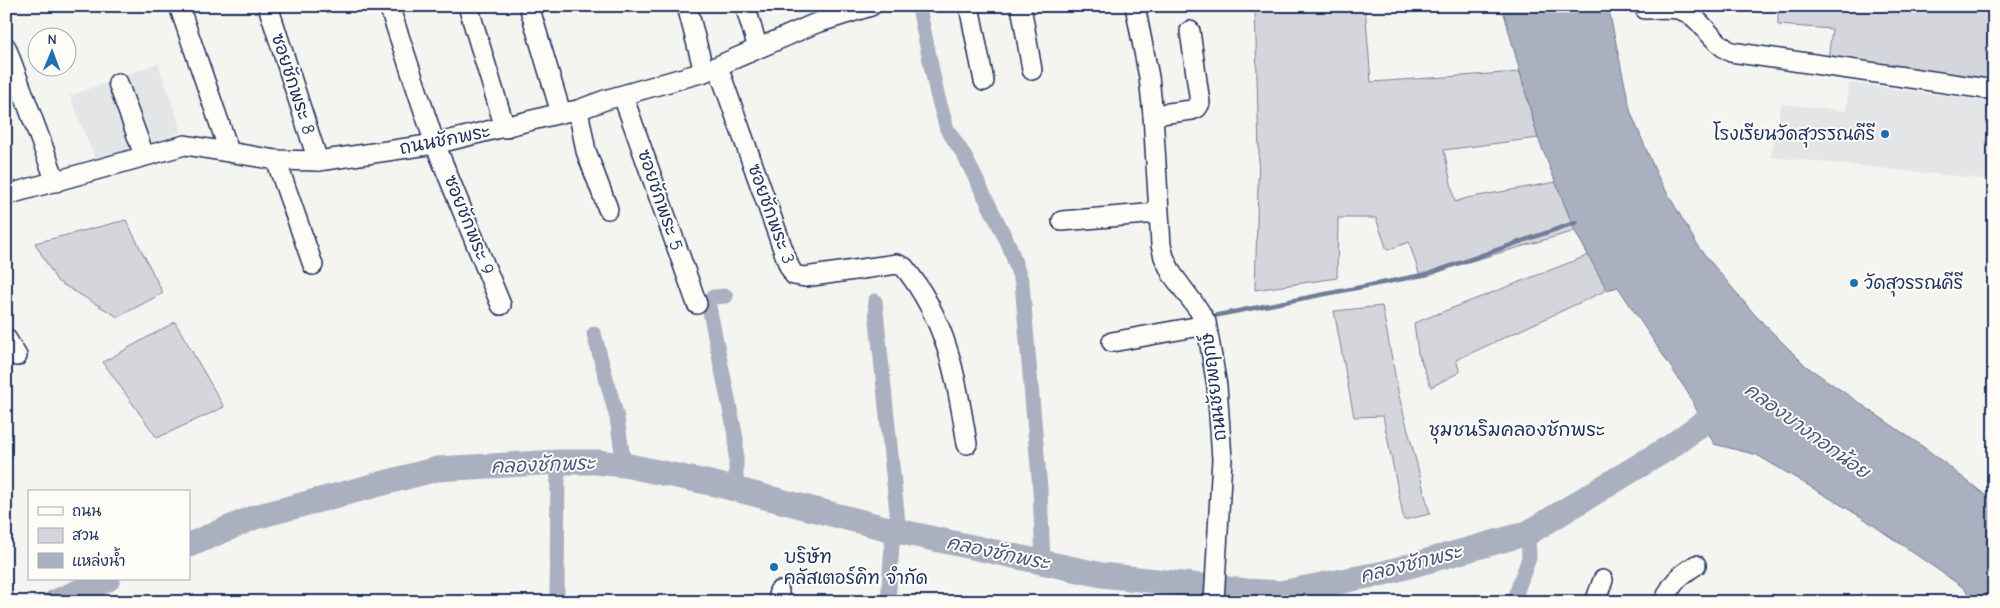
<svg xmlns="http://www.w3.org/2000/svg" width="2000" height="608" font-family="'Comic Neue','Playpen Sans Thai',sans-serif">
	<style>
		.built { fill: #e4e5e6 }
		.green { fill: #d4d6db; stroke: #78829c }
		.water { fill: #aab0bf; stroke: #717c98 }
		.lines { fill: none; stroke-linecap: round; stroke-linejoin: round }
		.stream { stroke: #717c98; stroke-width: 4.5 }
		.canal { stroke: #aab0bf; stroke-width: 15 }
		.river { stroke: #aab0bf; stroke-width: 25 }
		.minor-casing { stroke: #1b2f5e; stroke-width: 22 }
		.minor { stroke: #fdfcf7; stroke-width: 19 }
		.poi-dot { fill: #1f6fb2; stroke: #fdfcf7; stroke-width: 2 }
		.labels { text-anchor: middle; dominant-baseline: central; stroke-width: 4; stroke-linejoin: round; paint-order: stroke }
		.street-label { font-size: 18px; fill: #1b2f5e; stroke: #fdfcf7 }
		.poi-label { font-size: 18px; fill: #1b2f5e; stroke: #fdfcf7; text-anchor: start }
		.neighbourhood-label { font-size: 19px; fill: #1b2f5e; stroke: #fdfcf7 }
		.water-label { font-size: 19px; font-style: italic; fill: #46567b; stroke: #fdfcf7 }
	</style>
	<rect width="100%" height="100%" fill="#f4f4f1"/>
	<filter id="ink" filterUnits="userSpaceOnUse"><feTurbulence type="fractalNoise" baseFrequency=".02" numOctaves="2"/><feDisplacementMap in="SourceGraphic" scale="10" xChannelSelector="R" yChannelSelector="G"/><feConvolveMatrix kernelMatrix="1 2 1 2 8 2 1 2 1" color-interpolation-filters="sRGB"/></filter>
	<g filter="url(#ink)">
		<g class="built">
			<path d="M158 63 182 132 96 161 70 96Z"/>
			<path d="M1849 83 1994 102V180L1771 157 1781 104 1846 111Z"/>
		</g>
		<g class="green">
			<path d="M1255 6H1365L1371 82 1520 72 1538 138 1444 150 1455 202 1467 198 1556 182 1575 231 1420 276 1409 242 1387 250 1376 218H1338L1337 278 1255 290 1259 152Z"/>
			<path d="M1778 6H1960L1994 13V81L1828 59 1832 29 1778 25Z"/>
			<path d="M126 220 163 293 118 317 57 281 35 243Z"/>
			<path d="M1589 255 1607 290 1456 360 1460 372 1431 387 1418 353 1414 323Z"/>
			<path d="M1382 306 1399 396 1430 514 1404 520 1383 416 1354 417 1334 311Z"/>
			<path d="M175 322 224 407 157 438 103 362Z"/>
		</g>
		<path class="water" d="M1502 6H1608L1631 113 1657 175 1699 248 1755 315 1806 366 1929 451 1994 502V602H1976L1964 588 1863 518 1757 455 1714 444 1688 393 1618 287 1607 290 1575 231 1538 138Z"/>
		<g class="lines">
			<path class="stream" d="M1213 316 1428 274 1577 222"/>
			<g class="canal">
				<path d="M919 8 937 94 947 129 964 155 1009 245 1022 283 1040 489 1043 563"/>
				<path d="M726 296 713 297 708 302 736 438V490"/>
				<path d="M875 301 899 532"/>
				<path d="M594 334 617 418 624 465"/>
				<path d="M557 602 558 462"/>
				<path d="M888 602 893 530"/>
				<path d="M1513 602 1529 558 1528 533"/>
			</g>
			<g class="river">
				<path d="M189 545 255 517 437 469 558 462H596L624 465 715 484 893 530 1102 575 1246 591 1280 593 1384 573 1528 533 1670 447 1730 403"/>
				<path d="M55 602 108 579"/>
			</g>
			<defs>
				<g id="minor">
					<path d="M179 6 229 151"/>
					<path d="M268 6 318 161"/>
					<path d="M389 6 435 144 501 305"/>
					<path d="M468 6 505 128"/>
					<path d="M529 6 561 113"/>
					<path d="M687 6 704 72"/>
					<path d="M745 6 758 48"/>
					<path d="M969 6 984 81"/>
					<path d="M1021 6 1032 70"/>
					<path d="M1135 6 1149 77 1153 115 1161 245 1164 257 1172 274 1198 309 1206 322 1217 386 1222 459 1214 602"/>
					<path d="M1645 9C1655 9 1667 7 1677 9 1701 14 1709 41 1731 52L1994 90"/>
					<path d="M6 47 56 182"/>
					<path d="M718 67 789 266 794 275 805 277 897 264 904 267C947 320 957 379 967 444"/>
					<path d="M118 83 144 155"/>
					<path d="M623 96 697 304"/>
					<path d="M578 110 586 151 608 209"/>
					<path d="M1153 115 1192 110 1197 108 1200 103 1190 31"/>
					<path d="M276 160 313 265"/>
					<path d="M6 195 185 145 276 160 318 161 435 144 561 113 578 110 605 100 704 72 814 24 871 6"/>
					<path d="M1062 221 1158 213"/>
					<path d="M6 338 17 356"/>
					<path d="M1112 342 1206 325"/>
					<path d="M779 591V602"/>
					<path d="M1595 602 1603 580"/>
					<path d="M1664 602C1672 582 1679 576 1696 565"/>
				</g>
			</defs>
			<use href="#minor" class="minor-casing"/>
			<use href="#minor" class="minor"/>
		</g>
	</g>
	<g class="poi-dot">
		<circle cx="1885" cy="134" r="5"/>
		<circle cx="1854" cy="283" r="5"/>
		<circle cx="774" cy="567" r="5"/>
	</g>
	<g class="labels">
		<g class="street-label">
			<text transform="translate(293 84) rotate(72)">ซอยชักพระ 8</text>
			<text transform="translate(445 140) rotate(-11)">ถนนชักพระ</text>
			<text transform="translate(660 200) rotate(71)">ซอยชักพระ 5</text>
			<text transform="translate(771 214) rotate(70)">ซอยชักพระ 3</text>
			<text transform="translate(469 225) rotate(68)">ซอยชักพระ 9</text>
			<text transform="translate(1214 387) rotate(-97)">ถนนชัยพฤกษ์</text>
		</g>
		<g class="poi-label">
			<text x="1875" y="134" text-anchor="end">โรงเรียนวัดสุวรรณคีรี</text>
			<text x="1864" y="283">วัดสุวรรณคีรี</text>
			<text x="784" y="557">บริษัท<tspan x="784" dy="21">คลัสเตอร์คิท จำกัด</tspan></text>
		</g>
		<g class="neighbourhood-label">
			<text x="1517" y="430">ชุมชนริมคลองชักพระ</text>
		</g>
		<g class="water-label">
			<text transform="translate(1807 431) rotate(36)">คลองบางกอกน้อย</text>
			<text transform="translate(543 465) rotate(-2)">คลองชักพระ</text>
			<text transform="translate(998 553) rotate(12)">คลองชักพระ</text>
			<text transform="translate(1411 564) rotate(-14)">คลองชักพระ</text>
		</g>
	</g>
	<rect width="2000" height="608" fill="none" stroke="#fdfcf7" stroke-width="25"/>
	<rect x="12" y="12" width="1975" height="583" fill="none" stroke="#1b2f5e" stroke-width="2" filter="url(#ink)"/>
	<rect x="28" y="490" width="162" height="90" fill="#fdfcf7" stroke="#a3aaba"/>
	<rect x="38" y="507" width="25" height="8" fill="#fdfcf7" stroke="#a3aaba"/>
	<text x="72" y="516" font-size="15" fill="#1b2f5e">ถนน</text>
	<rect x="38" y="528" width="25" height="15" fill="#d4d6db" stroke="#a3aaba"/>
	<text x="72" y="540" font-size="15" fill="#1b2f5e">สวน</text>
	<rect x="38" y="553" width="25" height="15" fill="#aab0bf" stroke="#a3aaba"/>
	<text x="72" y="566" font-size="15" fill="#1b2f5e">แหล่งน้ำ</text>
	<g transform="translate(52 52) rotate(1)"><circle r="24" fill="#fdfcf7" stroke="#a3aaba"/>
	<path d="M0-4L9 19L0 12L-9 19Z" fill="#1f6fb2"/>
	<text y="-8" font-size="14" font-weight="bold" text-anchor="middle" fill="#1b2f5e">N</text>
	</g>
</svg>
